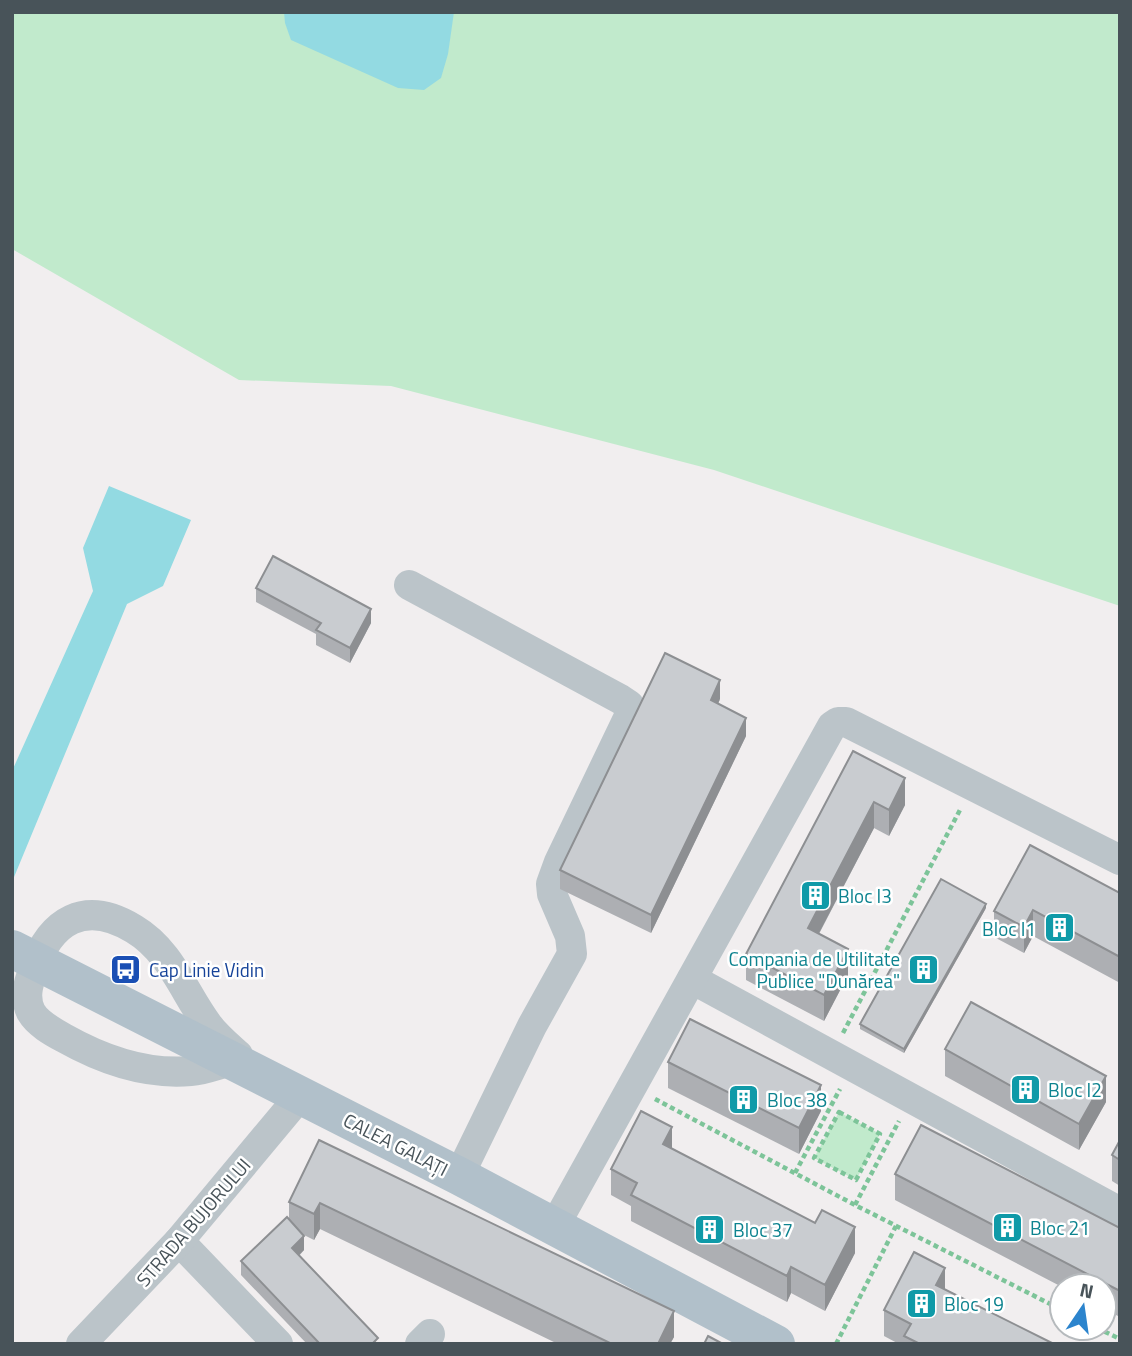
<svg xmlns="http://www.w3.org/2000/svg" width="1132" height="1356" font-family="'Titillium Web',sans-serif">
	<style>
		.green { fill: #c1eacc }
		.water { fill: #93dae2 }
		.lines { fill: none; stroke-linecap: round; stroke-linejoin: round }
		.path { stroke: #7dc499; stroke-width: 4.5; stroke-dasharray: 5 3.5; stroke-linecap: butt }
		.minor { stroke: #bbc4c9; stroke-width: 30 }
		.major { stroke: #b1c0ca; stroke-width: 38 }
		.wall { fill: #adafb3 }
		.shaded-wall { fill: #8d8f92 }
		.building { fill: #c9ccd0; stroke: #8d8f92; stroke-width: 2 }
		.labels { text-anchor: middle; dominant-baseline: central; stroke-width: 5; stroke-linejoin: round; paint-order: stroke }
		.culture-label { font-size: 19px; fill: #0d838f; stroke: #fff; text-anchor: start }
		.transit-label { font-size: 19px; fill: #164399; stroke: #fff; text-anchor: start }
		.street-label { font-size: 19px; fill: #485359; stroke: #fff }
	</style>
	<rect width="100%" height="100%" fill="#f1eeef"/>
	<g class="green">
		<path d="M12 12H1120V606L714 470 391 386 239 380 12 249Z"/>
		<path d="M839 1112 880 1134 856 1180 814 1158Z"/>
	</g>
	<g class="water">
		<path d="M284 12H454L448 54 441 78 424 90 398 88 291 40 285 23Z"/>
		<path d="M109 486 191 520 163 586 127 604 12 882V771L93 591 83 548Z"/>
	</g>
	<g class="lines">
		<g class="path">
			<path d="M843 1033 961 808"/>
			<path d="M655 1099 855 1205 1062 1310"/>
			<path d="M839 1112 880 1134 856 1180 814 1158Z"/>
			<path d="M795 1173 840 1089"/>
			<path d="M855 1205 899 1121"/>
			<path d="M1097 1328 1120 1339"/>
			<path d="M836 1344 896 1226"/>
		</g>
		<g class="minor">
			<path d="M409 585 620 699 629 705 631 712 559 862 551 884 552 894 570 936 572 954 532 1026 459 1176"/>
			<path d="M692 979 1120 1212"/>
			<path d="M232 1061C219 1064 205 1070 191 1071 146 1075 103 1060 64 1038 53 1032 38 1024 31 1012 24 998 28 984 33 971 50 920 85 899 134 929 171 951 184 993 208 1025 216 1036 228 1046 238 1055"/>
			<path d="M554 1227 832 726 838 722H846L1120 860"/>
			<path d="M179 1241 278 1344"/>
			<path d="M81 1344 179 1241 300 1096"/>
			<path d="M420 1344 430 1334"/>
		</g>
		<path class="major" d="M12 949 459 1176 776 1344"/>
	</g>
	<g class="wall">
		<path d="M256 588 371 623 350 663 316 645V634L256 602Z"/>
		<path d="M720 699 718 704 746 736 651 933 560 889V870Z"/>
		<path d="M853 751 905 805 889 836 874 828 819 934 848 975 824 1021 746 980V954Z"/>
		<path d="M1120 893V983L1033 936 1024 953 994 937V911Z"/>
		<path d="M986 908 904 1053 860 1029V1024Z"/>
		<path d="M945 1049 1106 1102 1079 1150 945 1076Z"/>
		<path d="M668 1062 821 1111 799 1154 668 1088Z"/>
		<path d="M319 1140 674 1337 670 1344H558L320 1229 314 1240 304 1235V1250L299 1256 378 1344H307L241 1275V1261L289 1220V1202Z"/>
		<path d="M1120 1140V1186L1112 1181V1155Z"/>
		<path d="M672 1149 855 1253 825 1311 791 1293 787 1302 631 1221V1206L611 1195V1169Z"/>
		<path d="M895 1174 1120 1228V1317L1104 1309V1286H1062V1287L895 1200Z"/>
		<path d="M945 1289 1054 1344H899L884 1336V1310Z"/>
	</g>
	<g class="shaded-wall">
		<path d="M371 609V623L350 663V648Z"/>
		<path d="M720 680V699L711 719V700Z"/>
		<path d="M746 718V736L651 933V915Z"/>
		<path d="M905 778V805L889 836V810Z"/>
		<path d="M874 802V828L808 954V928Z"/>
		<path d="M986 904V908L904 1053V1049Z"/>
		<path d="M1033 910V936L1024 953V927Z"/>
		<path d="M848 949V975L824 1021V995Z"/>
		<path d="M1106 1076V1102L1079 1150V1124Z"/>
		<path d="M821 1085V1111L799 1154V1128Z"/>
		<path d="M672 1127V1154L663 1144Z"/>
		<path d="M320 1203V1229L314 1240V1214Z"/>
		<path d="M855 1227V1253L825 1311V1285Z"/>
		<path d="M304 1236V1250L292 1262V1248Z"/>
		<path d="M791 1267V1293L787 1302V1276Z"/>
		<path d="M945 1268V1294L936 1285Z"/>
		<path d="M674 1311V1337L670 1344H658Z"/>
	</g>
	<g class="building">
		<path d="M273 556 371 609 350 648 316 630 321 623 256 588Z"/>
		<path d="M665 653 720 680 711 700 746 718 651 915 560 870Z"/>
		<path d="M853 751 905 778 889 810 874 802 808 928 848 949 824 995 746 954Z"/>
		<path d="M1030 845 1120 893V957L1033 910 1024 927 994 911Z"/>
		<path d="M941 879 986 904 904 1049 860 1024Z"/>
		<path d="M971 1002 1106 1076 1079 1124 945 1049Z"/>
		<path d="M690 1019 821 1085 799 1128 668 1062Z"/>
		<path d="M641 1111 672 1127 663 1144 815 1223 822 1210 855 1227 825 1285 791 1267 787 1276 631 1195 637 1183 611 1169Z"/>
		<path d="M921 1125 1120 1228V1291L895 1174Z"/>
		<path d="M319 1140 674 1311 658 1344H612L320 1203 314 1214 289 1202Z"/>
		<path d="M1120 1140V1160L1112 1155Z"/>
		<path d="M287 1217 304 1236 292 1248 378 1338 372 1344H320L241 1261Z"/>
		<path d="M914 1252 945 1268 936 1285 1054 1344H920L904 1336 911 1324 884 1310Z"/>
		<path d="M708 1336 723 1344H704Z"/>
	</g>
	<defs>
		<symbol id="building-square" viewBox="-11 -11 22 22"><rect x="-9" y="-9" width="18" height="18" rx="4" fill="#0f9aa8" stroke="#fff"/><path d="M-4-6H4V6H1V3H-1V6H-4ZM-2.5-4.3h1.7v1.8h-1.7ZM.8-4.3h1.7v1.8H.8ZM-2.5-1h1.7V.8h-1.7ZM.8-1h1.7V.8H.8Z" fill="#fff"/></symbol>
		<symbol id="bus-square" viewBox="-11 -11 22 22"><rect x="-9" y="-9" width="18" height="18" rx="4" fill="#1a4fb4" stroke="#fff"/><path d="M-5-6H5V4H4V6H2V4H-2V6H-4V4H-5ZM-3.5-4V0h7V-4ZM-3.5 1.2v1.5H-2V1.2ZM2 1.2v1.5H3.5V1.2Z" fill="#fff"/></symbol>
	</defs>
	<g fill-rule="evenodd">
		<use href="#building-square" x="798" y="878" width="35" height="35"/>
		<use href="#building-square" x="1042" y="910" width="35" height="35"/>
		<use href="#bus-square" x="108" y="952" width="35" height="35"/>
		<use href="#building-square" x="906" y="952" width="35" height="35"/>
		<use href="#building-square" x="1008" y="1072" width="35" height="35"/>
		<use href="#building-square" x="726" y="1082" width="35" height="35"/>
		<use href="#building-square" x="990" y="1210" width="35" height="35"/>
		<use href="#building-square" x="692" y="1212" width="35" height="35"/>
		<use href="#building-square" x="904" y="1286" width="35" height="35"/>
	</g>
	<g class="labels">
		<g class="culture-label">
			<text x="838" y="895">Bloc I3</text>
			<text x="1036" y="928" text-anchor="end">Bloc I1</text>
			<text x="900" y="958" text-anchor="end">Compania de Utilitate<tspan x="900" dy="22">Publice "Dunărea"</tspan></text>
			<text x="1048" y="1089">Bloc I2</text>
			<text x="767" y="1099">Bloc 38</text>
			<text x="1030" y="1227">Bloc 21</text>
			<text x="733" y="1229">Bloc 37</text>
			<text x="944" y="1303">Bloc 19</text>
		</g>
		<g class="transit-label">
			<text x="149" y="969">Cap Linie Vidin</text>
		</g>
		<g class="street-label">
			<text transform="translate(396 1144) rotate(27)">CALEA GALAȚI</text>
			<text transform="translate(193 1222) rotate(-49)">STRADA BUJORULUI</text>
		</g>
	</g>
	<rect width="1132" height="1356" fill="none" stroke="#485359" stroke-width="28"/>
	<g transform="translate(1083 1307) rotate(13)"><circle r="33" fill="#ffffff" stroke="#b6babd" stroke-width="2"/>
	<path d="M0-5L12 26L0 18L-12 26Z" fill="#2c84cd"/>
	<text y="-10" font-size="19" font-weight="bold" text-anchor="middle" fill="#485359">N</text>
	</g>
</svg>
